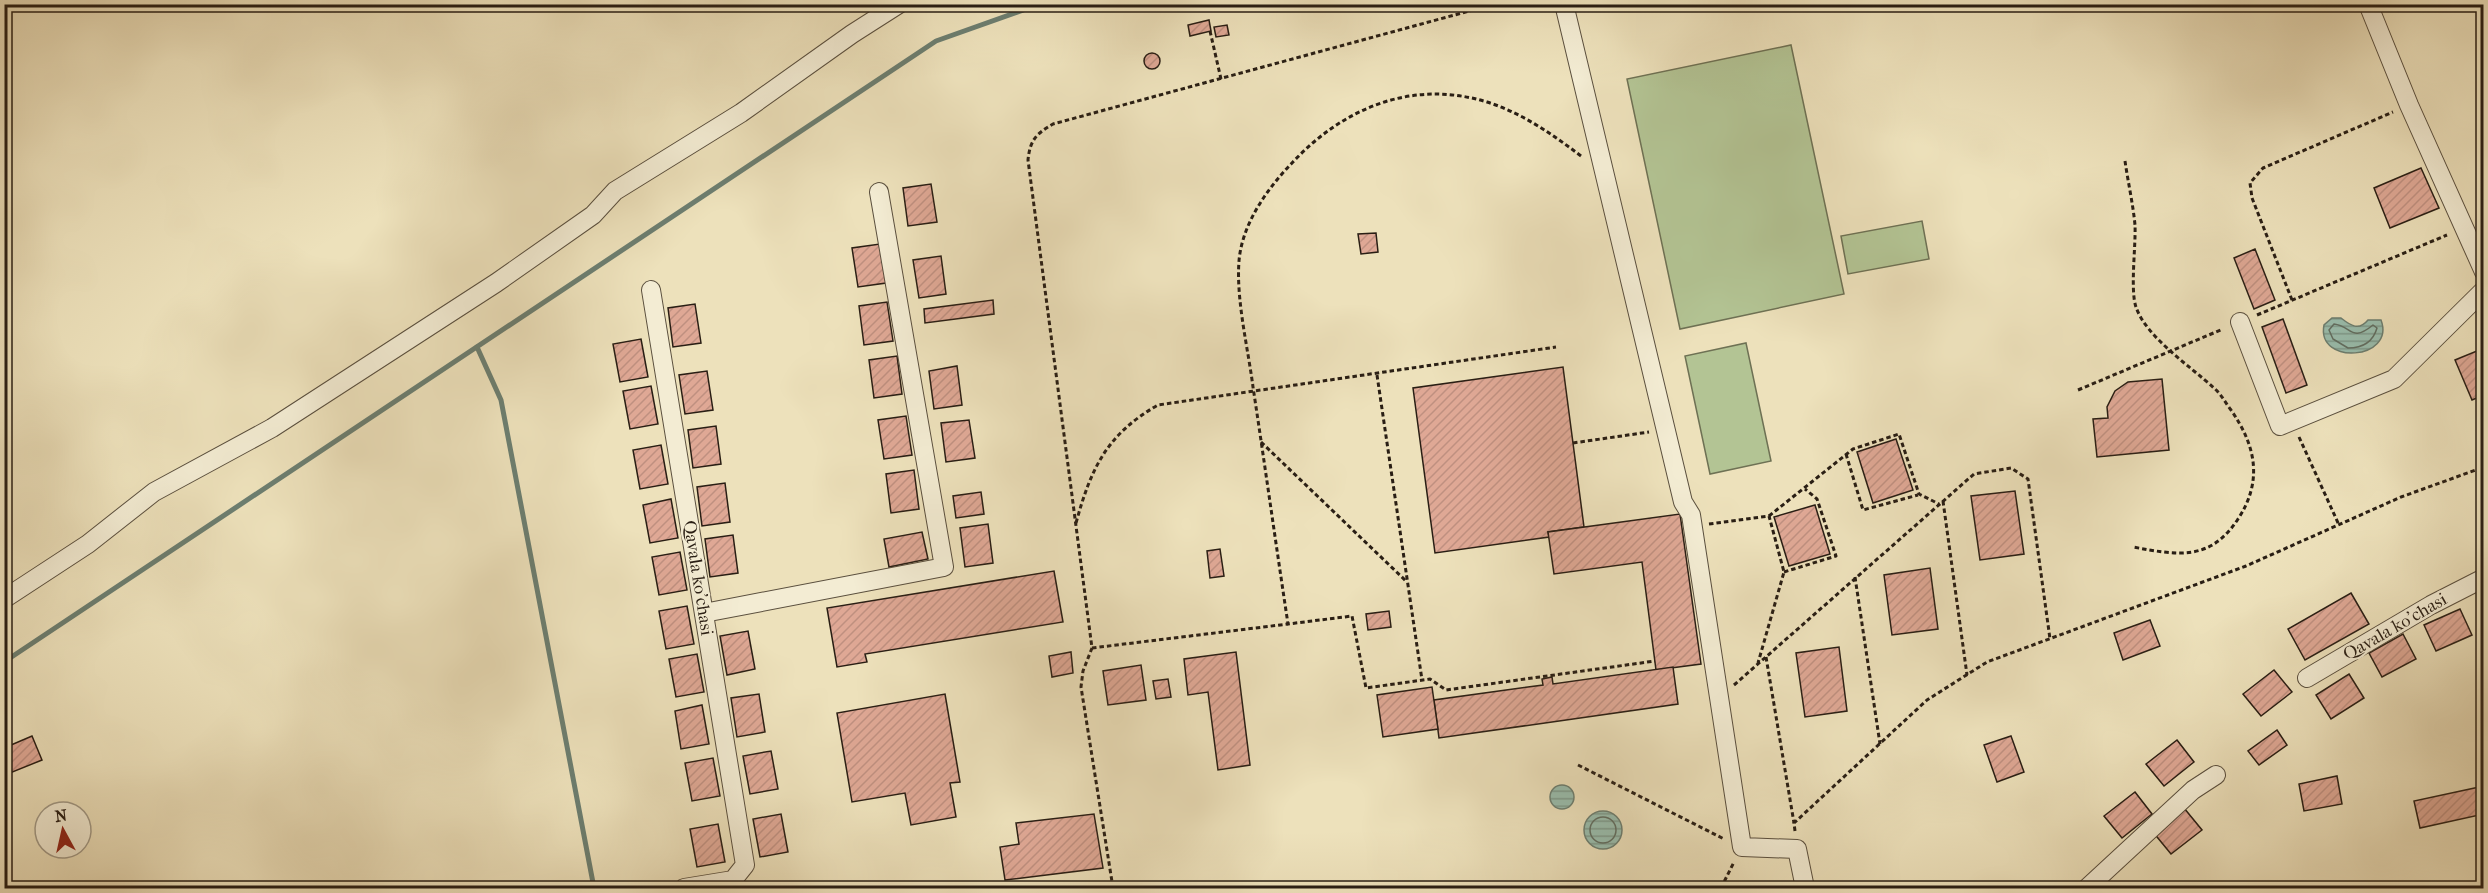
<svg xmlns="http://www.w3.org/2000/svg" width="2488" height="893" font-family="'IM FELL French Canon',serif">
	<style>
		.park { fill: #b3c494; stroke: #6e7154; stroke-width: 1.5 }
		.water { fill: url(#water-rules); stroke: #6c7e70; stroke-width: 1.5 }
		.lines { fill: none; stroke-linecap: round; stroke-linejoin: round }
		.shore { stroke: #616e61; stroke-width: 1.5 }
		.stream { stroke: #6c7e70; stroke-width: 5 }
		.building { fill: url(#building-hatch); stroke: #291e14; stroke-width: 1.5 }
		.street-casing { stroke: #5a4f3e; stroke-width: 20 }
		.path { stroke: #291e14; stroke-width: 3; stroke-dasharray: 4.5 3; stroke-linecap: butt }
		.street { stroke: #f3ecd3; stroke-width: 18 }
		.labels { text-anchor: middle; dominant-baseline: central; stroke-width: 4.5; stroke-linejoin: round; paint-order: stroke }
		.street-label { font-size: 18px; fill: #291e14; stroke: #f3ecd3 }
	</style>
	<defs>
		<pattern id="water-rules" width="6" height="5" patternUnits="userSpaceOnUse" patternTransform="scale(1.5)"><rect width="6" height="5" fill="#99beae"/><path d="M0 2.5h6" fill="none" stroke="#7d9a8c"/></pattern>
		<pattern id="building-hatch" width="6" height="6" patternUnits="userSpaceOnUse" patternTransform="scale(1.5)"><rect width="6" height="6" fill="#dfa895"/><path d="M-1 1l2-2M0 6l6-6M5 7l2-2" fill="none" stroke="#bf9080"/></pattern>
	</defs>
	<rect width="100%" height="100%" fill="#ede1bb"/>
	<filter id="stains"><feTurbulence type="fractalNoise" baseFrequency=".00333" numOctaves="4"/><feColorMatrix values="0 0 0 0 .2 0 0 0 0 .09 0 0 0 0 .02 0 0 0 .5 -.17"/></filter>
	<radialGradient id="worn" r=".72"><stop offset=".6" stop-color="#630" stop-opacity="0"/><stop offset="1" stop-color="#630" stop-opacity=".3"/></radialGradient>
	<g class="park">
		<path d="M1791 45 1844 294 1680 329 1627 79Z"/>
		<path d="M1922 221 1929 259 1848 274 1841 236Z"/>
		<path d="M1746 343 1771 461 1710 474 1685 356Z"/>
	</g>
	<g class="water">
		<path d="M2332 318H2341C2351 326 2359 331 2368 320H2381C2396 360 2316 366 2324 325Z"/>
		<circle cx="1562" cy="797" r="12"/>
		<circle cx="1603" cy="830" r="19"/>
	</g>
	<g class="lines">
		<g class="shore">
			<path d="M2334 324C2352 326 2351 343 2373 325L2377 328C2373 342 2363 348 2348 348L2333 339 2329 330Z"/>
			<circle cx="1603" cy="830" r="13"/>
		</g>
		<g class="stream">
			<path d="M477 347 501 400 594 888"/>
			<path d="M4 662 936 41 1040 4"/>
		</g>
	</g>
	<g class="building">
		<path d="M1209 20 1211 31 1190 36 1188 25Z"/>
		<path d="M1227 25 1229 35 1216 37 1214 27Z"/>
		<circle cx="1152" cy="61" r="8"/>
		<path d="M2421 168 2439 208 2390 228 2374 188Z"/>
		<path d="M931 184 937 222 908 226 903 188Z"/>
		<path d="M1376 233 1378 252 1361 254 1358 234Z"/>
		<path d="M880 244 886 283 858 287 852 248Z"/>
		<path d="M2255 249 2275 300 2254 309 2234 258Z"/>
		<path d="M941 256 946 294 919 298 913 260Z"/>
		<path d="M993 300 994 314 925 323 924 309Z"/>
		<path d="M887 302 893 341 864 345 859 306Z"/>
		<path d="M695 304 701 343 673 347 668 308Z"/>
		<path d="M2283 319 2307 385 2286 393 2262 327Z"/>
		<path d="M641 339 648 377 620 382 613 344Z"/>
		<path d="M2484 348V395L2472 400 2455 360Z"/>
		<path d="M897 356 902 394 874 398 869 360Z"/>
		<path d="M957 366 962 405 934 409 929 371Z"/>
		<path d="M1563 367 1584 527 1548 532 1549 537 1435 553 1413 388Z"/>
		<path d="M707 371 713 410 685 414 679 375Z"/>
		<path d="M2162 379 2169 450 2097 457 2093 419 2108 418 2107 407 2115 391 2128 382Z"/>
		<path d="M651 386 658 424 630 429 623 391Z"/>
		<path d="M906 416 912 455 884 459 878 420Z"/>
		<path d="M969 420 975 458 946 462 941 423Z"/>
		<path d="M716 426 721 464 693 468 688 430Z"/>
		<path d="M1896 439 1913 490 1873 503 1857 452Z"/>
		<path d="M661 445 668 484 640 489 633 450Z"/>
		<path d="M914 470 919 509 891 513 886 474Z"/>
		<path d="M725 483 730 522 702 526 697 487Z"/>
		<path d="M2015 491 2024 554 1980 560 1971 496Z"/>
		<path d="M981 492 984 514 956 518 953 496Z"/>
		<path d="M671 499 678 538 650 543 643 505Z"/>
		<path d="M1815 505 1830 554 1789 566 1774 517Z"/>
		<path d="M1680 514 1701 664 1656 670 1642 562 1554 574 1548 532Z"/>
		<path d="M988 524 993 563 965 567 960 528Z"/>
		<path d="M922 532 928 559 889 567 884 539Z"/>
		<path d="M733 535 738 573 710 577 705 539Z"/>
		<path d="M1220 549 1224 576 1210 578 1207 551Z"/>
		<path d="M680 552 687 590 659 595 652 557Z"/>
		<path d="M1930 568 1938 629 1892 635 1884 575Z"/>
		<path d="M1054 571 1063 622 865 654 867 662 837 667 827 608Z"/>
		<path d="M2351 593 2369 624 2305 660 2288 629Z"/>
		<path d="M687 606 694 644 666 649 659 611Z"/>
		<path d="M2460 609 2472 635 2436 651 2424 625Z"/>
		<path d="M1389 611 1391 627 1368 630 1366 614Z"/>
		<path d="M2150 620 2160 646 2123 660 2114 633Z"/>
		<path d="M748 631 755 669 727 675 720 636Z"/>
		<path d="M2403 634 2416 659 2382 677 2369 653Z"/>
		<path d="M1839 647 1847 711 1805 717 1796 653Z"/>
		<path d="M1071 652 1073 673 1052 677 1049 656Z"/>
		<path d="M1236 652 1250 765 1218 770 1208 692 1188 695 1184 659Z"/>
		<path d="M697 654 704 692 676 697 669 659Z"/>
		<path d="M1141 665 1146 700 1108 705 1103 671Z"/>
		<path d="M1673 667 1678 704 1439 738 1434 700 1543 685 1542 679 1552 677 1553 684Z"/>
		<path d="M2274 670 2292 692 2261 716 2243 694Z"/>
		<path d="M2349 674 2364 698 2331 719 2316 695Z"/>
		<path d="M1168 679 1171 697 1156 699 1153 681Z"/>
		<path d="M1432 687 1438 729 1383 737 1377 695Z"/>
		<path d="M759 694 765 732 737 737 731 698Z"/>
		<path d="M945 694 960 782 950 783 956 817 911 825 905 793 852 802 837 713Z"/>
		<path d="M702 705 709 744 681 749 675 711Z"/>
		<path d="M2277 730 2287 745 2259 765 2248 751Z"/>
		<path d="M32 736 42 760 5 775 4 748Z"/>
		<path d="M2011 736 2024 772 1997 782 1984 745Z"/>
		<path d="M2177 740 2194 762 2164 786 2146 764Z"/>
		<path d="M771 751 778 789 750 794 743 756Z"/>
		<path d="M713 758 720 796 692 801 685 763Z"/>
		<path d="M2337 776 2342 804 2304 811 2299 784Z"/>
		<path d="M2484 786V814L2420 828 2414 801Z"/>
		<path d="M2135 792 2152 814 2122 838 2104 816Z"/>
		<path d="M2184 808 2202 830 2171 854 2153 832Z"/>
		<path d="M781 814 788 852 760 857 753 819Z"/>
		<path d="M1094 814 1103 868 1005 880 1000 847 1019 844 1016 823Z"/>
		<path d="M718 824 725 862 697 867 690 829Z"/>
	</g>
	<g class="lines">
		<defs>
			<g id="street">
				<path d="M1564 4 1683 502 1691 515 1742 847 1797 849 1805 888"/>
				<path d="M2368 4 2409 105 2484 272"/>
				<path d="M651 290 745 865 733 880 684 888"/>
				<path d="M2240 322 2280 426 2394 379 2484 290"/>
				<path d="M4 599 88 544 154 492 272 428 496 283 593 215 615 191 741 113 852 34 899 4"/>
				<path d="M704 613 944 567 879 192"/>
				<path d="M2307 678 2431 605 2484 578"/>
				<path d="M2087 888 2193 790 2216 775"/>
			</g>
		</defs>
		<use href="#street" class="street-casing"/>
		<g class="path">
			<path d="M1210 31 1221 79"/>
			<path d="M1581 156C1552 134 1522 113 1487 102 1412 79 1343 108 1292 163 1267 189 1242 224 1239 261 1236 300 1248 348 1253 387 1265 466 1276 545 1288 624L1352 616 1366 688 1430 679 1446 690 1655 661"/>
			<path d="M2125 161C2128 182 2133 204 2135 225 2136 245 2130 290 2136 307 2146 337 2190 366 2214 388 2221 394 2225 402 2231 410 2256 446 2263 481 2238 519 2210 562 2177 555 2133 547"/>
			<path d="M2292 300 2252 198 2250 183 2263 168 2393 112"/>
			<path d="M2257 315 2447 235"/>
			<path d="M1377 375 1422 680"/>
			<path d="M2078 390 2223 329"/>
			<path d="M2299 437 2339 525"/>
			<path d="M1261 442 1406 581"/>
			<path d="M1573 443 1649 432"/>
			<path d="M1846 454 1863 510 1918 495"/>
			<path d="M1943 501 1967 675"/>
			<path d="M1769 516 1853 449 1899 434 1919 494 1939 504"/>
			<path d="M1076 523C1091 468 1107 434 1158 405L1556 347"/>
			<path d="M1709 524 1769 516 1784 572 1758 663"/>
			<path d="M1784 572 1836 556 1817 499 1805 489"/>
			<path d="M1855 577 1880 744"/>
			<path d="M1092 648 1288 624"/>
			<path d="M1766 657 1794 823"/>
			<path d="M1734 685 1974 474 2011 468 2028 479 2050 639"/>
			<path d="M1578 765 1724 839"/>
			<path d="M1795 831 1794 823 1927 700 1987 662 2246 566 2401 497 2484 467"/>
			<path d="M1113 888 1081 687 1083 671 1092 648 1028 160C1030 140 1036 134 1053 124L1495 4"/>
			<path d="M1721 888 1734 862"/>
		</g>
		<use href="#street" class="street"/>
	</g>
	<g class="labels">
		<g class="street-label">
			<text transform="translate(698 578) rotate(81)">Qavala ko'chasi</text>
			<text transform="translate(2395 627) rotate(-30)">Qavala ko'chasi</text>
		</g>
	</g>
	<rect width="2488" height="893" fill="none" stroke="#ede1bb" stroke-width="24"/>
	<rect x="6" y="6" width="2476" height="881" fill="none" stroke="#291e14" stroke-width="3"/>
	<rect x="12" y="12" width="2464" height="869" fill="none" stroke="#291e14" stroke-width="1.5"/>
	<g transform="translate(63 830) rotate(352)"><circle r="28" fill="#f3ecd3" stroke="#a29a87" stroke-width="1.5"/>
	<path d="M0-4.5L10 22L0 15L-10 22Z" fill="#8f2418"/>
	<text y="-9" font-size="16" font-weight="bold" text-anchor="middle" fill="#291e14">N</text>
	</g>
	<rect width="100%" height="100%" filter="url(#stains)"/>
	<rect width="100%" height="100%" fill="url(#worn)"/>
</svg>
